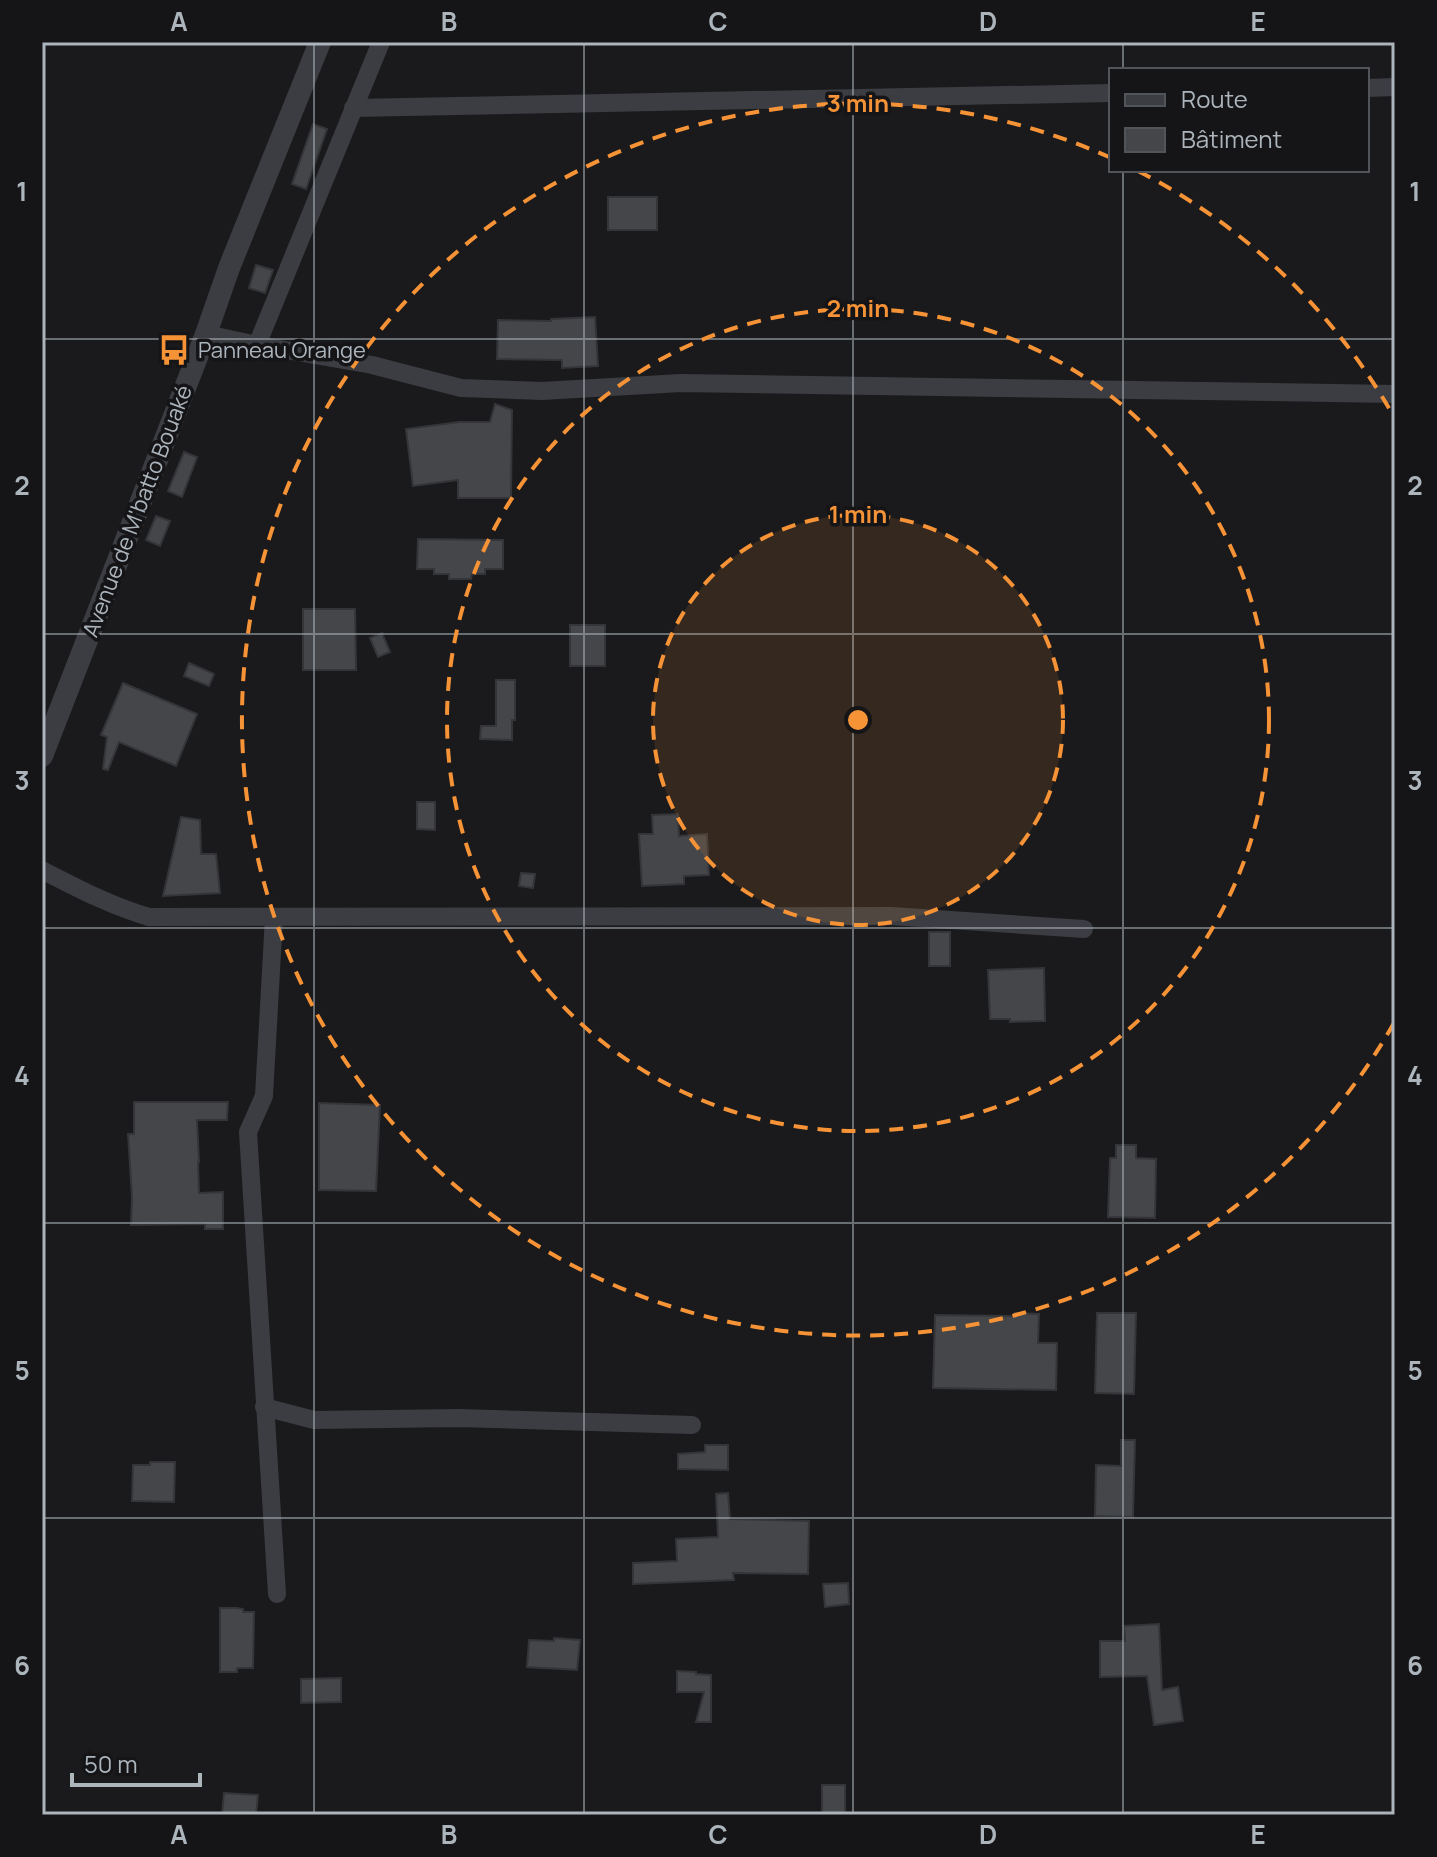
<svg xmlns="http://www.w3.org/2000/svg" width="1437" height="1857" font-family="Manrope,sans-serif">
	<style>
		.building { fill: #444649; stroke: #343539; stroke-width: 2 }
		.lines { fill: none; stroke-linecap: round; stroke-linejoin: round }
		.minor { stroke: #3b3d42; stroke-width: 18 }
		.tertiary { stroke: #3b3d42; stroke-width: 22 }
		.grid { fill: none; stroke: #acb4bc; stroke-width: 2; stroke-opacity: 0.55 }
		.ring { fill: none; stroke: #f79337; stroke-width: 4; stroke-dasharray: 14 10 }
		.labels { text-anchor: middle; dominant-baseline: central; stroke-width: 7; stroke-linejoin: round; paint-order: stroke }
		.poi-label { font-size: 22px; fill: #acb4bc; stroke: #151518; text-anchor: start }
		.street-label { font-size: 22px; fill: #acb4bc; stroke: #151518 }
		.centre { fill: #f79337; stroke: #151518; stroke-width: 4 }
		.ring-label { font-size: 24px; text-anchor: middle; font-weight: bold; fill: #f79337; stroke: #151518; stroke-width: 7; stroke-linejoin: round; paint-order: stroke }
		.neatline { fill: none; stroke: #acb4bc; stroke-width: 3 }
		.grid-label { font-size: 26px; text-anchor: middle; font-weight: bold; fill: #acb4bc }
	</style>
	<rect width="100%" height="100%" fill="#1a1a1c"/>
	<g class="building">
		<path d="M313 124 327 129 306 189 292 184Z"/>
		<rect x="608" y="197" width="49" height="33"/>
		<path d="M256 265 273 270 265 293 249 288Z"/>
		<path d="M595 317 598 366 562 368V360L497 359 498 320 551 321V319Z"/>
		<path d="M495 404 512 410 511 498H458V480L413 486 406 429 459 422H490Z"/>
		<path d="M184 452 197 457 182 497 168 491Z"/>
		<path d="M156 516 170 521 160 546 146 540Z"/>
		<path d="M418 539 503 540V569H485V574H472L471 579H449V574H434V569H417Z"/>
		<path d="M303 609H355L356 670H303Z"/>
		<rect x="570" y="625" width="35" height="41"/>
		<path d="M382 633 390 652 378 657 370 638Z"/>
		<path d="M189 663 214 674 209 686 184 676Z"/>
		<path d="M496 680H515V720H512V740L480 739 481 726H496Z"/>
		<path d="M123 683 197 714 176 766 119 742 108 770 103 769 107 737 101 735Z"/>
		<path d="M417 802H435V830L417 829Z"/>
		<path d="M678 814 679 836 707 834 709 875 684 876V884L642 886 639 834H653L652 815Z"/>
		<path d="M181 817 200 820 201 854H216L220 893 163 896Z"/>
		<path d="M521 873 535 874 533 888 519 886Z"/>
		<rect x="929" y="932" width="21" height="34"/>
		<path d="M1044 968 1045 1021 1010 1022V1019H990L988 970Z"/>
		<path d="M134 1102H228L227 1120H197L199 1162H198L199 1193 223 1192V1229H205V1224L131 1225 132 1197 128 1134H134Z"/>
		<path d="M319 1103 380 1105 376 1191 319 1190Z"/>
		<path d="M1116 1145H1136V1158L1156 1159 1155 1218 1108 1217 1110 1158H1116Z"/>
		<path d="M1015 1313 1039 1314 1038 1343H1057L1056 1390 933 1388 935 1315 1015 1316Z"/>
		<path d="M1097 1313H1136L1134 1394 1095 1393Z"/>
		<path d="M1121 1440H1135L1133 1517 1095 1516 1096 1465 1121 1466Z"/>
		<path d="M705 1445H728V1470L678 1469V1454L705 1452Z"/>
		<path d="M150 1462H175L174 1502 132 1501 133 1465H150Z"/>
		<path d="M728 1493 730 1519 809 1521 808 1574 733 1573 734 1580 633 1584V1563L677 1561 676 1539 718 1537 716 1494Z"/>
		<path d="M848 1583 849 1604 825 1607 823 1584Z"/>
		<path d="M220 1608H237L243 1609V1612H254L253 1668H237V1672H220Z"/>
		<path d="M1159 1624 1162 1690 1178 1687 1183 1721 1154 1725 1147 1676 1100 1677V1641H1125L1124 1626Z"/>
		<path d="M554 1638 580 1640 577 1670 527 1667 529 1640 554 1641Z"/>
		<path d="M677 1671 696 1672V1674L711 1675V1722H696L704 1692H677Z"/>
		<path d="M341 1678V1702L301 1703V1679Z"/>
		<rect x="822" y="1785" width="23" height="30"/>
		<path d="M224 1793 258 1795 256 1815H222Z"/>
	</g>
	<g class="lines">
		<g class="minor">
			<path d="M1367 88 1395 87"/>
			<path d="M353 108 1111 93"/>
			<path d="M206 334 257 345 372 365 461 388 542 391 681 383 1395 394"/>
			<path d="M257 345 381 42"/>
			<path d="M42 870C77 888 111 906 149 917L891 916 1084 929"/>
			<path d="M274 917 264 1096 248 1132 277 1594"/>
			<path d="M264 1407 314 1420 459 1418 692 1425"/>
		</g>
		<path class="tertiary" d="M42 756 206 334 229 268 320 42"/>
	</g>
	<path class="grid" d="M314 42V1815M584 42V1815M853 42V1815M1123 42V70M1123 170V1815M42 339H1395M42 634H1395M42 928H1395M42 1223H1395M42 1518H1395"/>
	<circle cx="858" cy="720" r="205" fill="#f79337" fill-opacity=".12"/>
	<g class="ring">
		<circle cx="858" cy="720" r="205"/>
		<circle cx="858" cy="720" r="411"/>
		<path d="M1394 1023A616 616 0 1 1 1109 157M1138 171A616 616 0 0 1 1394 417"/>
	</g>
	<defs>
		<symbol id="bus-bare" viewBox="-9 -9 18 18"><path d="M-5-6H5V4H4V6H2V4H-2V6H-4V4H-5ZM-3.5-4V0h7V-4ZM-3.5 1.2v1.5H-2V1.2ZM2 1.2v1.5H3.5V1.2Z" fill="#f79337" stroke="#151518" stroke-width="2.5" paint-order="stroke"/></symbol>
	</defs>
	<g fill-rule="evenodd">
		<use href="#bus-bare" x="152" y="328" width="44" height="44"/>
	</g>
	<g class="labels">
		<g class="poi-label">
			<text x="198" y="350">Panneau Orange</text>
		</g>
		<g class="street-label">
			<text transform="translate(137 511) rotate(-69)">Avenue de M'batto Bouaké</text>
		</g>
	</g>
	<circle cx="858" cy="720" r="12" class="centre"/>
	<g class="ring-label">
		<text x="858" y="112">3 min</text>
		<text x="858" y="317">2 min</text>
		<text x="858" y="523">1 min</text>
	</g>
	<rect width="1437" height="1857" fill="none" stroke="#151518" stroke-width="88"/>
	<rect x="1109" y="68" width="260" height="104" fill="#151518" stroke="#51555a" stroke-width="2"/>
	<rect x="1125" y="94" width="40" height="12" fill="#3b3d42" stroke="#51555a" stroke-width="2"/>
	<text x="1181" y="108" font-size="24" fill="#acb4bc">Route</text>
	<rect x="1125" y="128" width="40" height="24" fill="#444649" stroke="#51555a" stroke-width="2"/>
	<text x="1181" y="148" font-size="24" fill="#acb4bc">Bâtiment</text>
	<path d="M72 1773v12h128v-12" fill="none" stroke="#acb4bc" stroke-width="4"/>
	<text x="84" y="1773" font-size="24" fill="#acb4bc" stroke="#151518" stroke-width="6" paint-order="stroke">50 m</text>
	<rect x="44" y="44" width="1349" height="1769" class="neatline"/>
	<g class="grid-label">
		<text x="179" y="31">A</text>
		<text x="449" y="31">B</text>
		<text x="718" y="31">C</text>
		<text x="988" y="31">D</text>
		<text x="1258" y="31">E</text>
		<text x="22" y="201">1</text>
		<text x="1415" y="201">1</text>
		<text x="22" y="495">2</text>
		<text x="1415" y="495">2</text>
		<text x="22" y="790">3</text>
		<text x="1415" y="790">3</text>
		<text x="22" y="1085">4</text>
		<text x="1415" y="1085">4</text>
		<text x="22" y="1380">5</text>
		<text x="1415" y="1380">5</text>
		<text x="22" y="1675">6</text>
		<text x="1415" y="1675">6</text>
		<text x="179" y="1844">A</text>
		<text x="449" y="1844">B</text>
		<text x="718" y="1844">C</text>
		<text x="988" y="1844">D</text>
		<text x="1258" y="1844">E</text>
	</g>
</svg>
